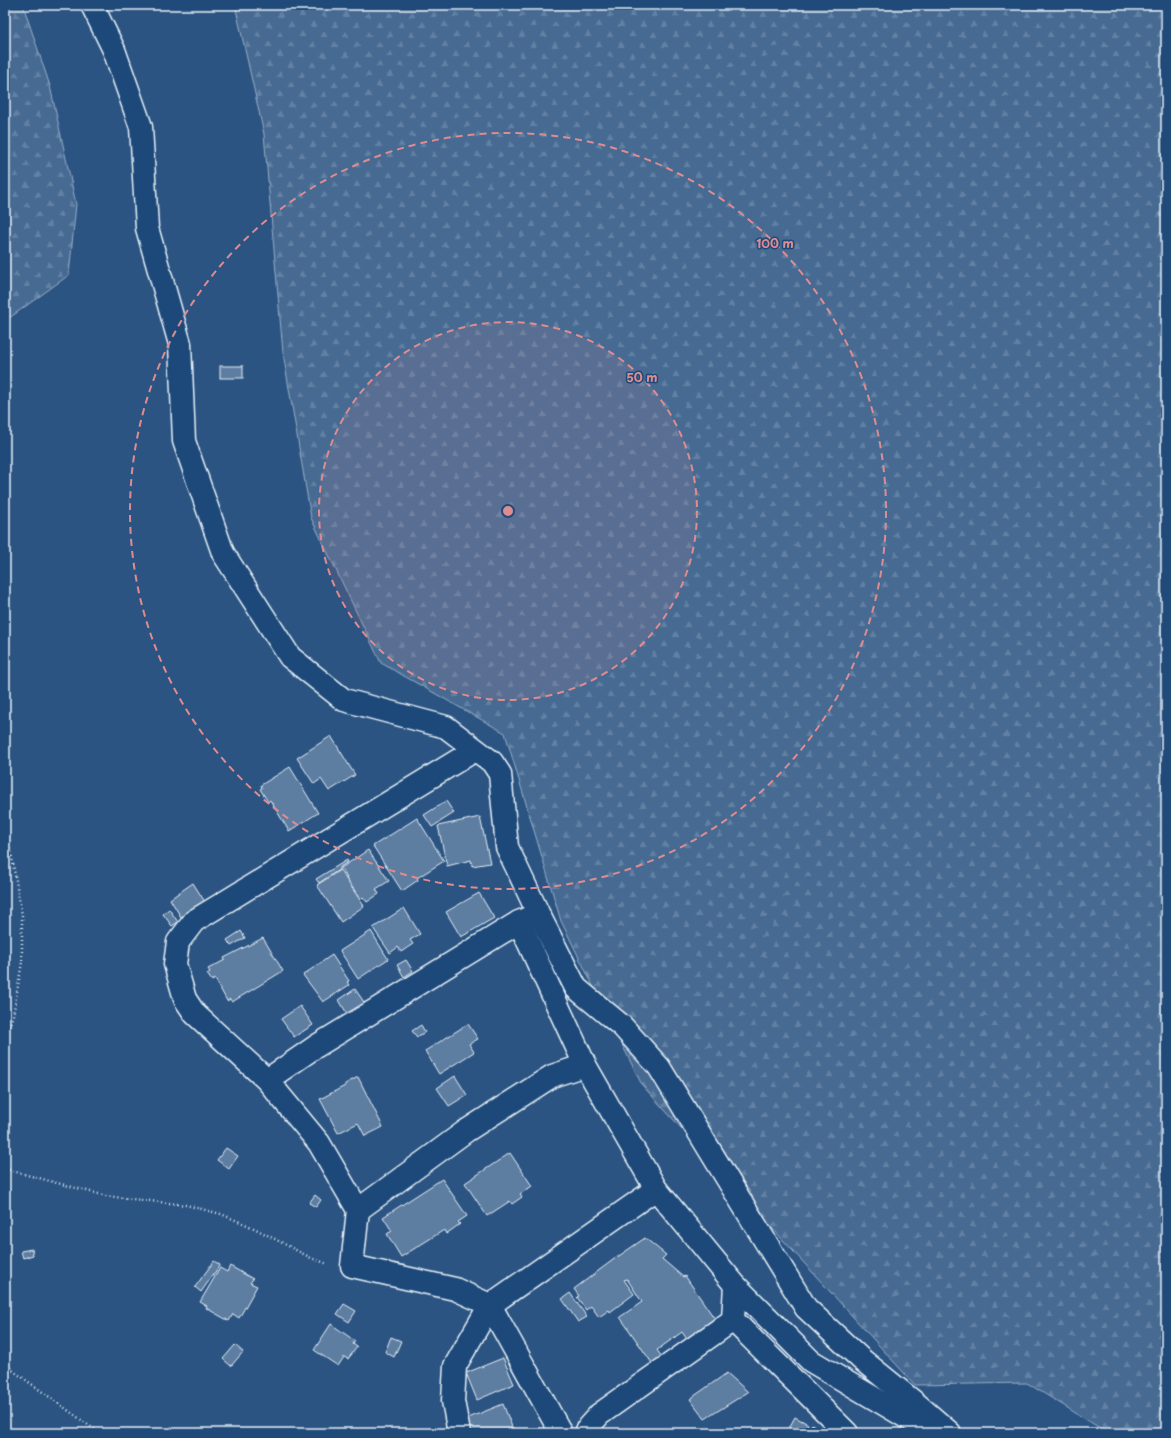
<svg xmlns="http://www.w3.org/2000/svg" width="1171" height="1438" font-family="'Playpen Sans',sans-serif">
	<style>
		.forest { fill: url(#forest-firs); stroke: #98aec6 }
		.building { fill: #5d7da1; stroke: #e8f1f8 }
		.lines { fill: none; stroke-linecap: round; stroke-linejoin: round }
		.street-casing { stroke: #e8f1f8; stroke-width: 25 }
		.path { stroke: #e8f1f8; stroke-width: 2.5; stroke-dasharray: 1 3; stroke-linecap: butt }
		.street { stroke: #1f4a7a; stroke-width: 22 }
		.ring { fill: none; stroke: #df8c90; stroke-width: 2; stroke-dasharray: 7 5 }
		.centre { fill: #df8c90; stroke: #1f4a7a; stroke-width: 2 }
		.ring-label { font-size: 12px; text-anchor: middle; font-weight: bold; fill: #df8c90; stroke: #1f4a7a; stroke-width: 3; stroke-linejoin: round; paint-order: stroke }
	</style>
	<defs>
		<pattern id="forest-firs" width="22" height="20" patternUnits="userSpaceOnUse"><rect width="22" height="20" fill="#476b93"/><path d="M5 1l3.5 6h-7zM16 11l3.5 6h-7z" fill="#6281a3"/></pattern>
	</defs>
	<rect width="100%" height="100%" fill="#2b5482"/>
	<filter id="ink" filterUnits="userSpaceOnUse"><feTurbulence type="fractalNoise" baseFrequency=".025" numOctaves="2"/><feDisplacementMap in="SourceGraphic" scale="8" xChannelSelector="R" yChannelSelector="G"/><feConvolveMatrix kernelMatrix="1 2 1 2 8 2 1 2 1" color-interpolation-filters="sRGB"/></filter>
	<g filter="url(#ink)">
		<g class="forest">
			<path d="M5 5H23L50 86 76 204 69 275 5 321Z"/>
			<path d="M235 5H1166V1433H1108L1027 1383 915 1385 642 1085 561 921 505 733 381 663 311 518 283 353 264 134Z"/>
		</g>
		<g class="building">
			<rect x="220" y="366" width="23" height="12"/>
			<path d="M331 736 355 775 329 791 321 779 314 784 297 758Z"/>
			<path d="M290 767 318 813 289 831 270 800 268 802 260 789 262 788 261 785Z"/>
			<path d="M446 801 454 813 432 827 424 815Z"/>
			<path d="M480 817 490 863 472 866 471 860 447 866 438 826Z"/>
			<path d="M417 818 444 861 417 878 418 880 402 891 373 846Z"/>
			<path d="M368 850 389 881 376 889 379 894 367 902 363 897 361 899 346 879 347 878 341 868Z"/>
			<path d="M347 860 348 862 340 867V869L319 883 316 879Z"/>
			<path d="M340 870 364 906 341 922 317 885Z"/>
			<path d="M193 883 205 902 181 917 170 899Z"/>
			<path d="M479 893 494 918 461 937 446 912Z"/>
			<path d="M404 908 420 934 410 940 413 944 401 952 398 947 390 953 373 928Z"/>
			<path d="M169 909 178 922 172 926 163 914Z"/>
			<path d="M241 931 245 938 231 946 227 940Z"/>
			<path d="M371 931 388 959 358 979 340 951Z"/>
			<path d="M263 938 283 971 232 1002 230 999 227 1001 215 979 212 981 207 974 210 972 208 969 225 960 224 958Z"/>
			<path d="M332 955 349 981 347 982 349 985 323 1002 303 975Z"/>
			<path d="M406 960 413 971 404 977 397 965Z"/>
			<path d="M355 989 366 1005 349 1017 339 1000Z"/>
			<path d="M300 1006 313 1025 294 1037 281 1019Z"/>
			<path d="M468 1024 478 1039 469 1044 474 1052 439 1074 425 1051Z"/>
			<path d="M421 1025 425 1032 417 1037 412 1031Z"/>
			<path d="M455 1076 467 1095 449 1106 437 1088Z"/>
			<path d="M358 1077 383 1127 365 1136 358 1123 338 1133 320 1099 345 1086V1084Z"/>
			<path d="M226 1148 238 1156 229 1169 217 1160Z"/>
			<path d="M510 1153 532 1186 520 1194 522 1197 512 1204 510 1201 487 1216 465 1183Z"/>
			<path d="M442 1179 467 1216 458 1222 460 1224 446 1234 444 1230 401 1257 387 1234 392 1231 383 1217Z"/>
			<path d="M315 1195 321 1200 316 1207 309 1203Z"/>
			<path d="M645 1238 666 1255 662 1259 683 1277 685 1276 717 1322 689 1342 682 1332 657 1350 663 1359 654 1366 620 1317 642 1302 627 1279 624 1280 634 1294 610 1312 609 1310 599 1317 591 1306 586 1310 577 1297 579 1296 574 1289 613 1260Z"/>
			<path d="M32 1249 33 1255 23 1258 21 1251Z"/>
			<path d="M214 1261 220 1265 201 1292 195 1287Z"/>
			<path d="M230 1266 253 1279 250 1283 257 1286 239 1318 233 1314 229 1321 206 1308 207 1306 200 1302 220 1268 227 1272Z"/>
			<path d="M570 1293 587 1317 578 1322 562 1299Z"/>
			<path d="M344 1304 356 1311 349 1322 337 1314Z"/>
			<path d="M331 1324 355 1341 353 1344 357 1347 348 1359 344 1357 338 1366 314 1350Z"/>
			<path d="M391 1337 401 1341 394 1357 385 1352Z"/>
			<path d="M235 1345 243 1352 231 1366 223 1359Z"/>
			<path d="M503 1358 514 1384 477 1400 466 1373Z"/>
			<path d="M727 1373 748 1392 705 1419 690 1399Z"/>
			<path d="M503 1404 514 1432 471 1433 466 1419Z"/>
			<path d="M795 1417 808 1424 803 1433H798L789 1428Z"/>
			<path d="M812 1424 823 1433H805Z"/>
		</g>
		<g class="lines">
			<defs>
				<g id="street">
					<path d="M92 5 114 50 141 127 147 228 180 344 184 441 223 553 290 657 344 700 446 727 492 762 500 774 507 847 539 915 576 988 622 1026 659 1067 806 1308 861 1359 919 1406 950 1433"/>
					<path d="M475 750 194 921 178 942 175 964 185 999 195 1014 267 1080 319 1143 358 1210 352 1266 455 1289 490 1305 561 1433"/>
					<path d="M519 922 585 1065 656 1189 735 1285 811 1361 933 1433"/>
					<path d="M267 1080 315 1047 519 922 531 917"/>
					<path d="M358 1210 466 1131 552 1076 585 1065"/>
					<path d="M735 1285 733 1320 847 1433"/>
					<path d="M459 1433 453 1401 455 1366 490 1305 656 1189"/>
					<path d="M586 1433 589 1426 600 1414 733 1320"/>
				</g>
			</defs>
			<use href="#street" class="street-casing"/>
			<g class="path">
				<path d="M5 833 11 852 22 915V962L13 1016 5 1038"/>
				<path d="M5 1169 106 1196 186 1205 221 1214 252 1227 311 1258 328 1264"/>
				<path d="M5 1361 12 1370 94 1429 97 1433"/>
			</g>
			<use href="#street" class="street"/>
		</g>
	</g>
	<circle cx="508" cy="511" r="189" fill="#df8c90" fill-opacity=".12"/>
	<g class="ring">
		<circle cx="508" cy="511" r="189"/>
		<circle cx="508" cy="511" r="378"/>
	</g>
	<circle cx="508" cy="511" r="6" class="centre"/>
	<g class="ring-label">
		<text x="775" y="248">100 m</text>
		<text x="642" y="382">50 m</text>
	</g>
	<rect width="1171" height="1438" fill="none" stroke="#1f4a7a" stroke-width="20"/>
	<rect x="10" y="10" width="1151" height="1418" fill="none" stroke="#e8f1f8" stroke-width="1.5" filter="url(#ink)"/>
</svg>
